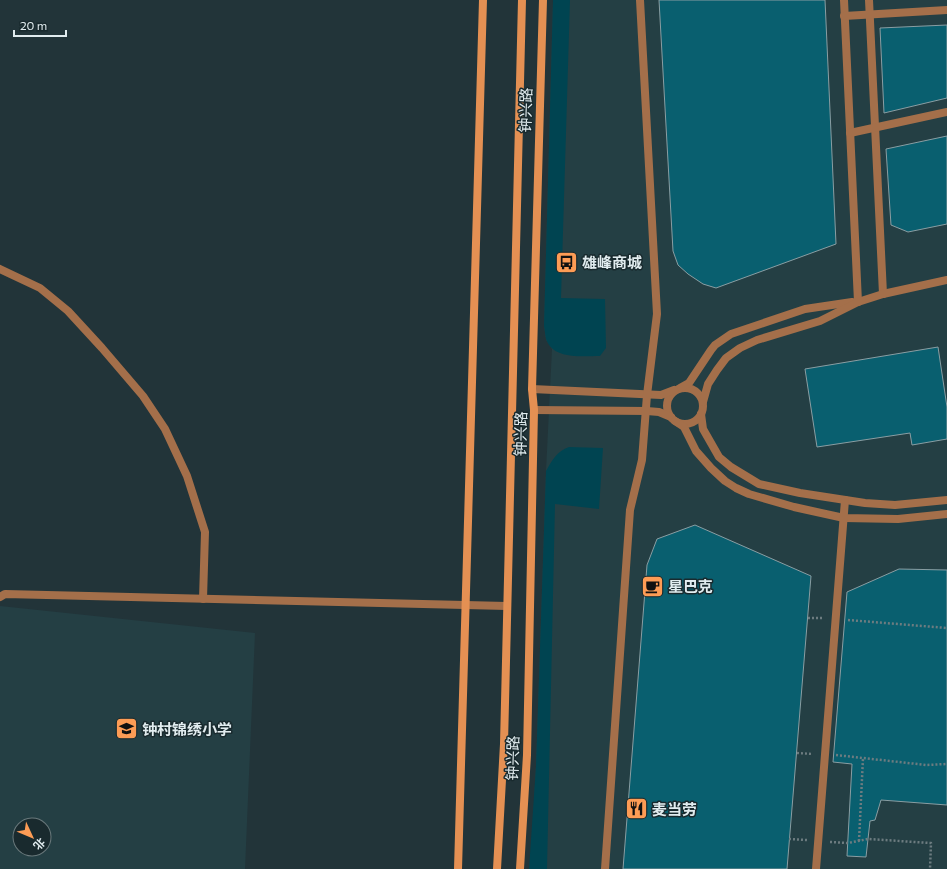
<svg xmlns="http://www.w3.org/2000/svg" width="947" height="869" font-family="Commissioner,'Noto Sans SC',sans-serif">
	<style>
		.built { fill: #243f44; fill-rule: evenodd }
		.green { fill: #004451 }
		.building { fill: #095f6f; stroke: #8a9ea3 }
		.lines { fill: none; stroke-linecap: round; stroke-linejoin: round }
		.path { stroke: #6d7c80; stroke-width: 2.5; stroke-dasharray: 2 2; stroke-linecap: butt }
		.service { stroke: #a46f4a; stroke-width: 8 }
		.minor { stroke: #a46f4a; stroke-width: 8 }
		.secondary { stroke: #e49053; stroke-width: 8 }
		.labels { text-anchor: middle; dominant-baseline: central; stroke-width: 3; stroke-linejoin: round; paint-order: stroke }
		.street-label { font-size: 15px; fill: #e1ecef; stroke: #192a2e }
		.poi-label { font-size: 15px; font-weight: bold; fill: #e1ecef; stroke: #192a2e; text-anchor: start }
	</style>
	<rect width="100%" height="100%" fill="#223439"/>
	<g class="built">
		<path d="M553 0H947V869H530L536 766 546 471 552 349 546 340 544 326Z"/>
		<path d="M0 606 255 633 245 869H0ZM20 825H44V849H20Z"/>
	</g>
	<g class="green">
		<path d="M553 0H570L561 298 605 299 606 348 600 356C582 356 553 360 546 339 545 335 545 330 544 326Z"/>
		<path d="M569 447 603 448 599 509 555 504 547 869H529L536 766 546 471C552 460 557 451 569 447Z"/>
	</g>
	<g class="building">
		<path d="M659 0H825L836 244 716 288 703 284 688 274 678 265 673 251Z"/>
		<path d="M947 25V98L884 113 880 28Z"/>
		<path d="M947 136V224L908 232 891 225 886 149Z"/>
		<path d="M938 347 947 407V439L912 445 910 433 817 447 805 369Z"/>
		<path d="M695 525 811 576 787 869H623L647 565 657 539Z"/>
		<path d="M899 569 947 570V805L881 800 875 820 870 821 866 857 847 856 852 764 833 762 847 592Z"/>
	</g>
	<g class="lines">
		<g class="path">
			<path d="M808 618H823"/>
			<path d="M848 620 947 628"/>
			<path d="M797 753 813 754"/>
			<path d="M836 755 926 765 947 764"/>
			<path d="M789 839 807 840"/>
			<path d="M859 841 863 758"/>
			<path d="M830 842 848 843 868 839 931 843 930 869"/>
		</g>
		<g class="service">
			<path d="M844 0 858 302"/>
			<path d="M869 0 883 294"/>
			<path d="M844 16 947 10"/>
			<path d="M850 133 947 112"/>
			<circle cx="685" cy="406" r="18"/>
			<path d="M680 388 689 383 711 350 715 345 731 334 805 309 852 302"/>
			<path d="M532 389 661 395 674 390"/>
			<path d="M703 402 708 384 717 370 726 358 740 348 757 340 820 321 858 302 883 294 947 280"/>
			<path d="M534 410 647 411 659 412 671 417"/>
			<path d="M701 414 703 429 719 457 731 467 759 484 800 493 865 503 895 505 947 500"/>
			<path d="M675 421 684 427 696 451 711 468 725 481 736 488 749 494 794 507 844 518 898 519 947 514"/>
			<path d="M605 869 630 510 642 460 647 395 657 314 640 0"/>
			<path d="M816 869 845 500"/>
		</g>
		<g class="minor">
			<path d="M0 269 40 288 68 311 102 348 143 396 165 429 187 476 205 532 203 599"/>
			<path d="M0 597 5 594 507 606"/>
		</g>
		<g class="secondary">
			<path d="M458 869 483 0"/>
			<path d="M497 869 504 744 522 0"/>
			<path d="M520 869 527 755 534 410 532 389 543 0"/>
		</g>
	</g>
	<defs>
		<symbol id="bus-square" viewBox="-11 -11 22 22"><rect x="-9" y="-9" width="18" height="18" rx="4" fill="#fd9c55" stroke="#192a2e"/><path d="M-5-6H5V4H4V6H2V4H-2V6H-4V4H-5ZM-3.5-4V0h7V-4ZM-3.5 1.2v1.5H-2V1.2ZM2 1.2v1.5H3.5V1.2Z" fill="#111"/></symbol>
		<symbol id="cafe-square" viewBox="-11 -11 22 22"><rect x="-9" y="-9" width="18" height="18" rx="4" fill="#fd9c55" stroke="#192a2e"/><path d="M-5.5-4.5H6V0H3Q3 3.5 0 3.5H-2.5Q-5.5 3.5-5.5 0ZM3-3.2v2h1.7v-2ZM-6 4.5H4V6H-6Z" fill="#111"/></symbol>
		<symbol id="school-square" viewBox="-11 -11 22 22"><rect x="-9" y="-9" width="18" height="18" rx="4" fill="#fd9c55" stroke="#192a2e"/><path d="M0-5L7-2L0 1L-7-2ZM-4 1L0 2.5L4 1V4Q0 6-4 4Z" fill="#111"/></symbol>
		<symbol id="restaurant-square" viewBox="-11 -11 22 22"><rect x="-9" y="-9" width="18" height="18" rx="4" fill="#fd9c55" stroke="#192a2e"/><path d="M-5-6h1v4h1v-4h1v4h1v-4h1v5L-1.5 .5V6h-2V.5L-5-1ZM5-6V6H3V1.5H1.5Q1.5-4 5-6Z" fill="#111"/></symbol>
	</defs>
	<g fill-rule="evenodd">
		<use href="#bus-square" x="554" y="250" width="25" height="25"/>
		<use href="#cafe-square" x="640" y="574" width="25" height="25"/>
		<use href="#school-square" x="114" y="716" width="25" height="25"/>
		<use href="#restaurant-square" x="624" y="796" width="25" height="25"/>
	</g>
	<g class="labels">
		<g class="street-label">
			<text transform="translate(525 110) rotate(-88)">钟兴路</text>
			<text transform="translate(520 434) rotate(-89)">钟兴路</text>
			<text transform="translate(512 758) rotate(-88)">钟兴路</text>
		</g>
		<g class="poi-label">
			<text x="582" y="262">雄峰商城</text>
			<text x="668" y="586">星巴克</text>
			<text x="142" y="729">钟村锦绣小学</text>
			<text x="652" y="809">麦当劳</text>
		</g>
	</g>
	<g transform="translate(32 837) rotate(134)"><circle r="19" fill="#192a2e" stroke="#69787b"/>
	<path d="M0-3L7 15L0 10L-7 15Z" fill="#fd9c55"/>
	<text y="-6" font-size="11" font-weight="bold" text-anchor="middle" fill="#e1ecef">北</text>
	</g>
	<path d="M14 30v6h52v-6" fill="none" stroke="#e1ecef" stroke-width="2"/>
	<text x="20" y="30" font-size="12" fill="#e1ecef" stroke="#192a2e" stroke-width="3" paint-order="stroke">20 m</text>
</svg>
